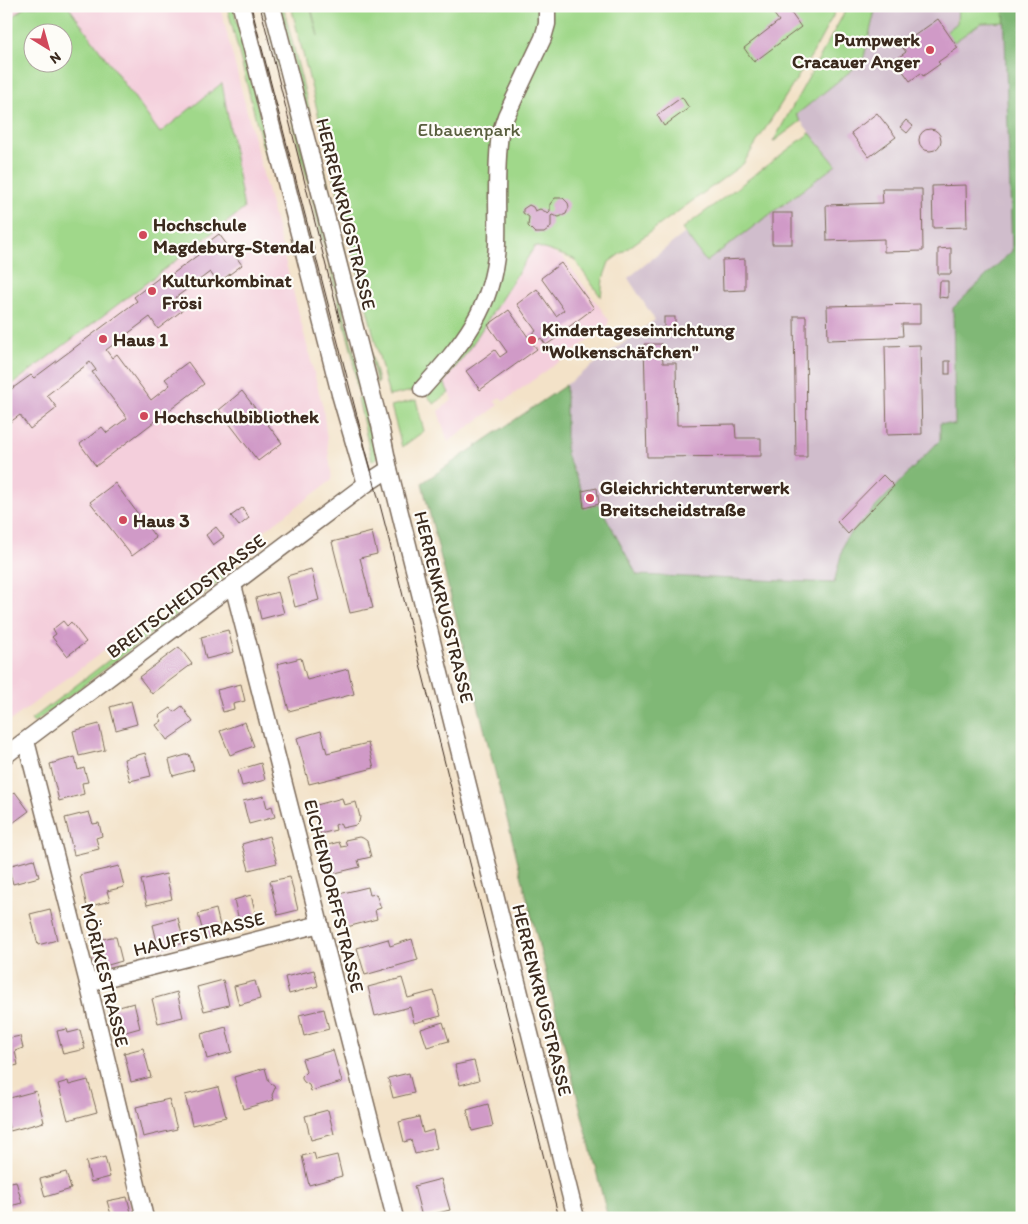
<svg xmlns="http://www.w3.org/2000/svg" width="1028" height="1224" font-family="Itim,sans-serif">
	<style>
		.built { fill: #f4cfdc; fill-rule: evenodd }
		.industrial { fill: #d0bdcc }
		.green { fill: #a0d88a; stroke: #6e8154; fill-rule: evenodd }
		.forest { fill: #80b876; stroke: #5e714a }
		.building { fill: #d09ac7 }
		.lines { fill: none; stroke-linecap: round; stroke-linejoin: round }
		.minor-casing { stroke: #7b6a5a; stroke-width: 19 }
		.minor { stroke: #fff; stroke-width: 16 }
		.tram { stroke: #3b2a1e; stroke-width: 1 }
		.poi-dot { fill: #d1495b; stroke: #fdfcf7; stroke-width: 2 }
		.labels { text-anchor: middle; dominant-baseline: central; stroke-width: 4.5; stroke-linejoin: round; paint-order: stroke }
		.poi-label { font-size: 19px; font-weight: bold; fill: #3b2a1e; stroke: #fdfcf7; text-anchor: start }
		.park-label { font-size: 19px; fill: #595e3e; stroke: #fdfcf7 }
		.street-label { font-size: 19px; fill: #3b2a1e; stroke: #fdfcf7 }
	</style>
	<rect width="100%" height="100%" fill="#fdfcf7"/>
	<filter id="ink" filterUnits="userSpaceOnUse"><feTurbulence type="fractalNoise" baseFrequency=".02" numOctaves="2"/><feDisplacementMap in="SourceGraphic" scale="10" xChannelSelector="R" yChannelSelector="G"/><feConvolveMatrix kernelMatrix="1 2 1 2 8 2 1 2 1" color-interpolation-filters="sRGB"/></filter>
	<filter id="wash" filterUnits="userSpaceOnUse"><feTurbulence type="fractalNoise" baseFrequency=".0096" numOctaves="4" result="noise"/><feDisplacementMap in="SourceGraphic" scale="20" xChannelSelector="R" yChannelSelector="G"/><feGaussianBlur stdDeviation="1.12" result="paint"/><feColorMatrix in="noise" values="0 0 0 0 0 0 0 0 0 0 0 0 0 0 0 0 0 1.4 0 .05"/><feComposite in="paint" operator="in"/></filter>
	<g filter="url(#wash)">
		<rect width="100%" height="100%" fill="#f3e2c8"/>
		<g class="built">
			<path d="M15 6H220L323 408 332 480 6 724V14ZM32 32H62V62H32Z"/>
			<path d="M535 246 563 257 609 320 607 327 504 401 500 397 495 401 499 405 448 442 438 411 452 400 444 382 468 351Z"/>
		</g>
		<path class="industrial" d="M876 6H958L954 42 981 23 1007 22 1012 251 953 308 955 425 845 539 834 584 637 575 599 504 597 488 582 491 566 454V385L655 320 628 278 685 233 706 261 836 165 796 115 863 61Z"/>
		<g class="green">
			<path d="M26 6H68L160 133 222 83 244 209 6 389V23ZM32 32H62V62H32Z"/>
			<path d="M227 6H233L270 157 266 159Z"/>
			<path d="M263 6H266L363 388 357 389 353 357Z"/>
			<path d="M279 6H283L378 381 377 384Z"/>
			<path d="M291 6H310L318 36 311 6H836L833 16 813 53 743 164 609 262 603 279 601 297 574 259 535 246 468 351 444 382 449 393 434 404 422 389 389 396Z"/>
			<path d="M848 6H876L863 61 796 115 801 121 773 142Z"/>
			<path d="M958 6H1006L1007 22 981 23 954 42 946 32 957 23Z"/>
			<path d="M810 133 836 165 706 262 682 229Z"/>
			<path d="M365 396 377 448V458L372 461 358 398Z"/>
			<path d="M416 400 424 431 402 447 391 406Z"/>
			<path d="M221 574 224 578 34 723 31 720Z"/>
		</g>
		<path class="forest" d="M1004 6H1022V1218H608L422 483 566 385V454L582 491 584 507 599 504 637 575 834 583 845 539 940 440V423L955 425 953 308 1012 251Z"/>
		<g id="blocks">
			<g class="building">
				<path d="M768 6H786L801 27 754 62 744 48 779 21Z"/>
				<path d="M938 19 958 48 938 62 940 64 923 76 921 73 910 81 895 60 906 52 901 45Z"/>
				<path d="M682 97 689 108 664 126 657 115Z"/>
				<path d="M877 113 896 137 869 157 851 133Z"/>
				<path d="M906 120 913 126 907 133 900 127Z"/>
				<circle cx="930" cy="140" r="11"/>
				<path d="M966 185 967 227 933 228 932 186Z"/>
				<path d="M882 189H922L923 251 884 252V239L827 241 826 205 883 203Z"/>
				<path d="M555 198H563L568 203 569 207 566 214 559 217 552 215 551 216V226L548 230 544 233H535L528 226 529 217 523 213V209L529 205 533 207 535 211 540 209 548 213 550 211V204Z"/>
				<rect x="772" y="213" width="20" height="31"/>
				<path d="M219 234 242 265 218 283 210 272 175 298 184 309 158 329 150 317 106 350 112 358 117 354 151 400 170 385 165 379 188 362 204 384 96 466 80 444 102 427 107 433 127 418 92 372 96 370 90 362 47 395 57 408 30 429 20 415 6 425V400L8 399 6 393 31 375 34 378 137 301 134 297 160 277 163 281 198 255 195 252Z"/>
				<path d="M951 248V274H938V249Z"/>
				<path d="M745 259V290L723 291 722 260Z"/>
				<path d="M561 263 594 308 566 329 567 331 546 345 541 338 533 344 537 349 480 390 466 371 495 350 500 357 507 352 488 325 509 310 528 337 536 331 517 304 537 289 556 316 564 310 541 278Z"/>
				<path d="M940 281H948V298L939 297Z"/>
				<path d="M920 304V324H902L903 336 887 337V338L828 340 827 306Z"/>
				<path d="M794 316H806L807 457H796Z"/>
				<rect x="664" y="317" width="11" height="16"/>
				<path d="M644 344H662L663 363H676L677 425 735 424 736 438H761V456L647 457Z"/>
				<path d="M920 345 922 434 887 435 885 346Z"/>
				<rect x="945" y="361" width="5" height="13"/>
				<path d="M242 391 282 443 258 461 219 410Z"/>
				<path d="M883 475 894 486 848 534 837 522Z"/>
				<path d="M115 483 156 538 132 556 90 502Z"/>
				<path d="M597 488 599 504 584 508 582 491Z"/>
				<path d="M242 508 249 518 239 526 231 516Z"/>
				<path d="M216 527 224 537 213 545 206 535Z"/>
				<path d="M372 532 377 554 360 558 373 608 350 613 332 542Z"/>
				<path d="M311 569 319 600 295 607 287 576Z"/>
				<path d="M278 592 284 613 261 619 256 598Z"/>
				<path d="M63 621 67 626 71 622 86 642 67 656 52 637 56 634 53 629Z"/>
				<path d="M228 630 234 652 206 659 201 637Z"/>
				<path d="M179 647 192 664 152 694 139 677Z"/>
				<path d="M301 658 307 680 348 669 354 694 289 711 277 664Z"/>
				<path d="M241 684 245 701 233 704 234 709 223 712 217 690Z"/>
				<path d="M131 701 137 724 116 730 110 707Z"/>
				<path d="M182 706 193 722 167 740 156 725 162 721 159 716 171 708 174 712Z"/>
				<path d="M245 722 254 746 230 755 220 731Z"/>
				<path d="M99 724 105 750 79 756 73 731Z"/>
				<path d="M321 731 327 753 368 743 374 768 309 784 297 738Z"/>
				<path d="M145 753 151 776 130 781 124 759Z"/>
				<path d="M189 754 194 770 173 776 169 760Z"/>
				<path d="M75 757 78 770 84 768 88 782 82 783 84 794 59 801 50 764Z"/>
				<path d="M261 763 265 780 242 786 238 770Z"/>
				<path d="M15 792 29 811 6 828V799Z"/>
				<path d="M264 796 267 808 272 806 275 817 249 824 243 801Z"/>
				<path d="M342 798 344 805 356 802 360 817 359 822 356 825 342 828 340 823 335 825 336 830 320 834 313 806Z"/>
				<path d="M89 812 93 824 99 823 102 836 96 838 99 849 74 855 65 818Z"/>
				<path d="M269 836 277 863 249 870 242 844Z"/>
				<path d="M359 837 363 838 367 841 371 857 358 860 360 867 331 874 324 846 339 842 341 847 347 846 345 840Z"/>
				<path d="M34 859 39 877 13 884 8 866Z"/>
				<path d="M119 866 124 887 107 891 110 901 87 907 80 875Z"/>
				<path d="M166 874 172 899 147 905 141 880Z"/>
				<path d="M290 877 298 910 278 915 270 881Z"/>
				<path d="M368 887 370 895 376 894 381 908 375 910 377 919 347 927 339 894Z"/>
				<path d="M251 895 258 923 241 928 234 900Z"/>
				<path d="M50 909 57 940 38 945 30 914Z"/>
				<path d="M216 909 222 934 205 939 198 914Z"/>
				<path d="M178 918 184 943 159 950 153 925Z"/>
				<path d="M101 935 103 939 111 937H116L122 961 98 968 91 938Z"/>
				<path d="M388 939 390 946 412 939 418 960 365 975 357 948Z"/>
				<path d="M314 970 318 986 289 994 285 977Z"/>
				<path d="M402 978 408 998 434 991 441 1016 414 1023 410 1007 375 1016 368 987Z"/>
				<path d="M223 980 229 1005 204 1011 197 987Z"/>
				<path d="M255 981 260 999 239 1005 234 986Z"/>
				<path d="M177 992 183 1017 158 1023 152 999Z"/>
				<path d="M134 1003 140 1028 115 1035 108 1010Z"/>
				<path d="M324 1009 329 1029 304 1036 299 1015Z"/>
				<path d="M443 1022 449 1041 427 1047 421 1029Z"/>
				<path d="M226 1027 232 1052 207 1059 201 1034Z"/>
				<path d="M67 1029 68 1033 80 1030 85 1049 63 1054 57 1031Z"/>
				<path d="M20 1036 23 1048 15 1051 18 1065 6 1068V1039Z"/>
				<path d="M143 1048 151 1077 131 1082 124 1053Z"/>
				<path d="M333 1050 342 1082 311 1091 309 1085 304 1082 302 1079V1076L306 1072 302 1059Z"/>
				<path d="M474 1061 479 1080 460 1085 455 1065Z"/>
				<path d="M265 1068 269 1082 274 1085 275 1088 272 1095 274 1100 243 1109 234 1077Z"/>
				<path d="M409 1073 414 1093 393 1098 388 1078Z"/>
				<path d="M88 1080 97 1112 68 1120 58 1084 68 1081 69 1085Z"/>
				<path d="M218 1087 226 1117 192 1125 185 1095Z"/>
				<path d="M36 1091 44 1122 10 1131 6 1116V1099Z"/>
				<path d="M169 1099 177 1129 143 1137 136 1107Z"/>
				<path d="M488 1104 493 1126 472 1131 467 1110Z"/>
				<path d="M328 1110 334 1134 311 1140 305 1116Z"/>
				<path d="M419 1117 423 1133 433 1130 437 1148 415 1154 411 1140 404 1142 399 1122Z"/>
				<path d="M314 1153 316 1160 337 1155 342 1176 309 1185 302 1156Z"/>
				<path d="M105 1157 110 1177 91 1182 86 1162Z"/>
				<path d="M66 1172 71 1189 45 1197 40 1179Z"/>
				<path d="M441 1179 450 1210 422 1217 414 1186Z"/>
				<path d="M16 1181 22 1203 6 1207V1183Z"/>
				<path d="M127 1197 132 1216 112 1218 107 1201Z"/>
			</g>
		</g>
	</g>
	<g filter="url(#ink)">
		<use href="#blocks" fill-opacity="0" stroke="#7b6a5a" stroke-width="1"/>
		<g class="lines">
			<defs>
				<g id="minor">
					<path d="M241 6 340 394 366 484"/>
					<path d="M272 6 380 425 389 469 576 1218"/>
					<path d="M422 389C462 344 494 308 497 244 498 208 495 170 500 134L506 116 543 38 547 24V6"/>
					<path d="M233 585 395 1218"/>
					<path d="M26 741 88 983 145 1218"/>
					<path d="M6 755 366 484 389 469"/>
					<path d="M88 983 320 924"/>
				</g>
			</defs>
			<use href="#minor" class="minor-casing"/>
			<use href="#minor" class="minor"/>
			<g class="tram">
				<path d="M251 6 387 532 559 1218"/>
				<path d="M260 6 340 321"/>
			</g>
		</g>
	</g>
	<g class="poi-dot">
		<circle cx="930" cy="50" r="5"/>
		<circle cx="143" cy="235" r="5"/>
		<circle cx="152" cy="291" r="5"/>
		<circle cx="103" cy="339" r="5"/>
		<circle cx="532" cy="340" r="5"/>
		<circle cx="144" cy="416" r="5"/>
		<circle cx="590" cy="498" r="5"/>
		<circle cx="123" cy="520" r="5"/>
	</g>
	<g class="labels">
		<g class="poi-label">
			<text x="920" y="39" text-anchor="end">Pumpwerk<tspan x="920" dy="22">Cracauer Anger</tspan></text>
			<text x="153" y="224">Hochschule<tspan x="153" dy="22">Magdeburg-Stendal</tspan></text>
			<text x="162" y="280">Kulturkombinat<tspan x="162" dy="22">Frösi</tspan></text>
			<text x="542" y="329">Kindertageseinrichtung<tspan x="542" dy="22">"Wolkenschäfchen"</tspan></text>
			<text x="113" y="339">Haus 1</text>
			<text x="154" y="416">Hochschulbibliothek</text>
			<text x="600" y="487">Gleichrichterunterwerk<tspan x="600" dy="22">Breitscheidstraße</tspan></text>
			<text x="133" y="520">Haus 3</text>
		</g>
		<g class="park-label">
			<text x="469" y="129">Elbauenpark</text>
		</g>
		<g class="street-label">
			<text transform="translate(346 214) rotate(76)">HERRENKRUGSTRASSE</text>
			<text transform="translate(186 596) rotate(-37)">BREITSCHEIDSTRASSE</text>
			<text transform="translate(444 607) rotate(76)">HERRENKRUGSTRASSE</text>
			<text transform="translate(334 896) rotate(76)">EICHENDORFFSTRASSE</text>
			<text transform="translate(199 934) rotate(-14)">HAUFFSTRASSE</text>
			<text transform="translate(105 975) rotate(76)">MÖRIKESTRASSE</text>
			<text transform="translate(542 1000) rotate(76)">HERRENKRUGSTRASSE</text>
		</g>
	</g>
	<rect width="1028" height="1224" fill="none" stroke="#fdfcf7" stroke-width="25"/>
	<g transform="translate(48 48) rotate(143)"><circle r="24" fill="#fdfcf7" stroke="#afa8a0"/>
	<path d="M0-4L9 19L0 12L-9 19Z" fill="#d1495b"/>
	<text y="-8" font-size="14" font-weight="bold" text-anchor="middle" fill="#3b2a1e">N</text>
	</g>
</svg>
